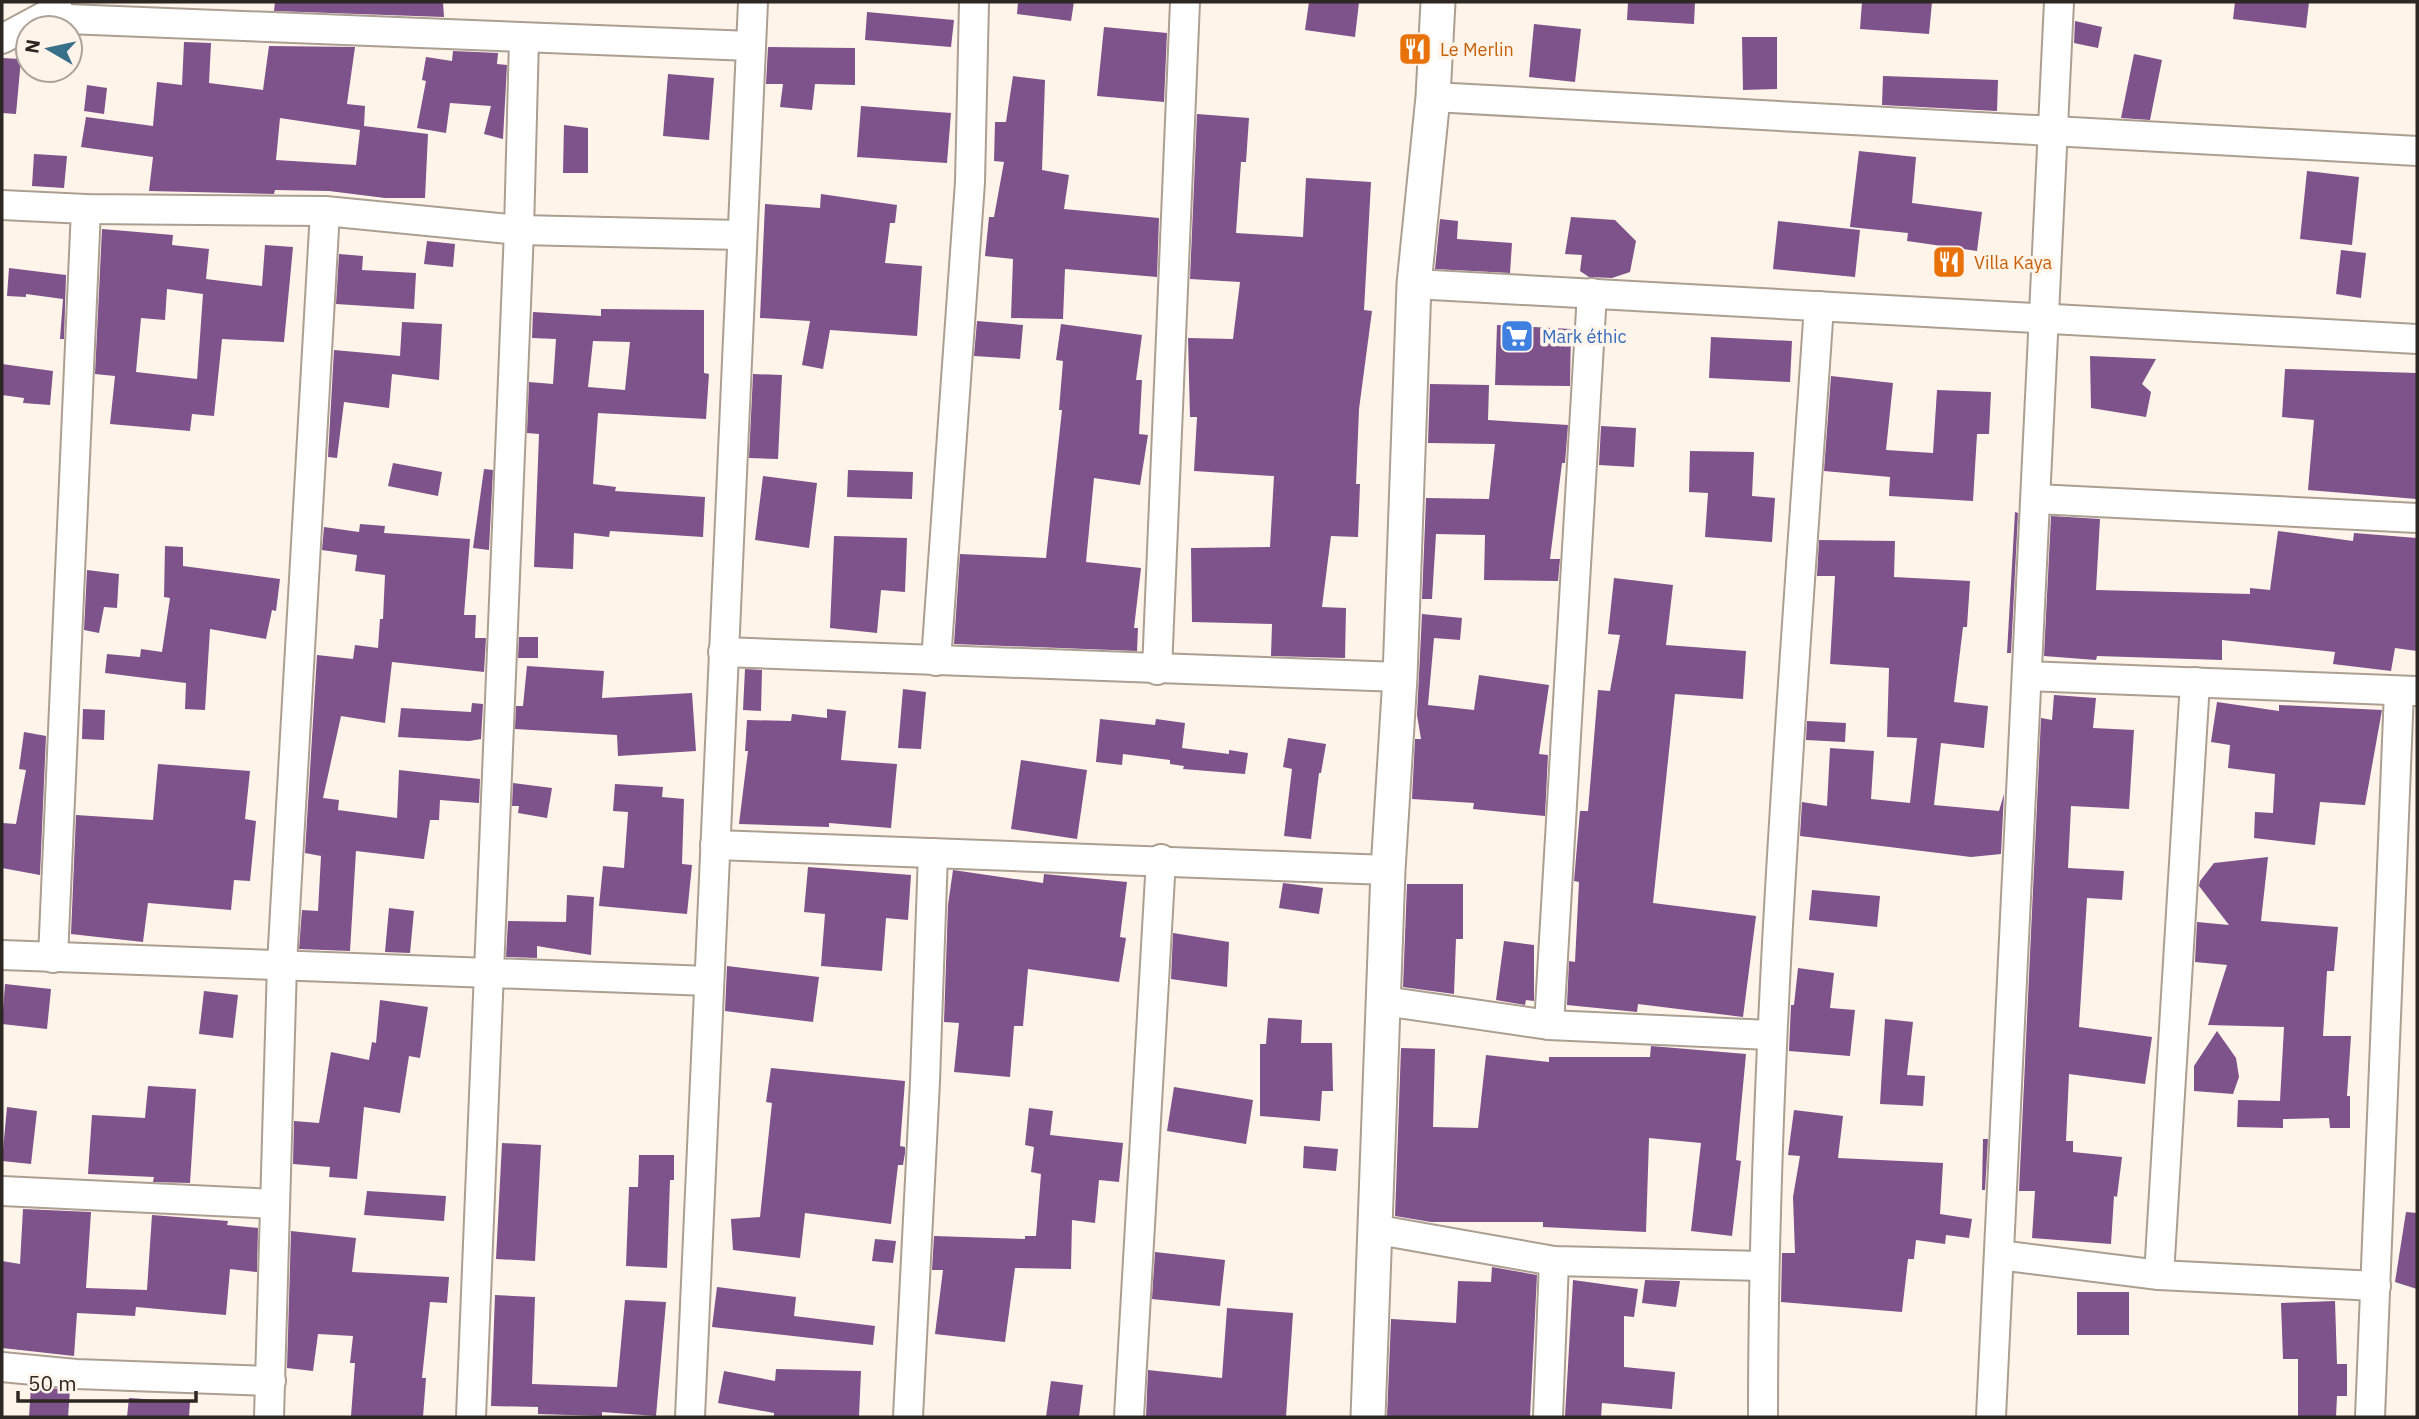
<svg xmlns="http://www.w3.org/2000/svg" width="2419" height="1419" font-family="'IBM Plex Sans',sans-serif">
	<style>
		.building { fill: #7e528a; fill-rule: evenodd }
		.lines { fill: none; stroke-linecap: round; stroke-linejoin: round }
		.minor-casing { stroke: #ab9f92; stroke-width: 32 }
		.tertiary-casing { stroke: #ab9f92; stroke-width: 37 }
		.minor { stroke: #fff; stroke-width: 28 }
		.tertiary { stroke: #fff; stroke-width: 33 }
		.labels { text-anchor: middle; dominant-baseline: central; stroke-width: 7; stroke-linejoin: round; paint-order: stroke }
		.food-label { font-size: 18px; fill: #c56008; stroke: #fff4e9; text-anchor: start }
		.shop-label { font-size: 18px; fill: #366cbe; stroke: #fff4e9; text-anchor: start }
	</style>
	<rect width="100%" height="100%" fill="#fff4e9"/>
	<g class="building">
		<path d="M275 2H443L444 17 274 11Z"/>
		<path d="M1018 2H1074L1071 21 1017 14Z"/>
		<path d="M1309 2H1359L1355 37 1305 30Z"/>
		<path d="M1628 2H1695L1694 24 1627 20Z"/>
		<path d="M1862 2H1932L1929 34 1860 29Z"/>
		<path d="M2235 2H2309L2306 28 2233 19Z"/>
		<path d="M867 12 954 20 951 47 865 40Z"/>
		<path d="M2075 21 2102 27 2098 48 2074 43Z"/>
		<path d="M1534 24 1581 29 1575 82 1529 77Z"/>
		<path d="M1104 27 1167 33 1164 102 1097 96Z"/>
		<path d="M1742 37H1777V89L1743 90Z"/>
		<path d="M184 42 211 43 209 83 263 90 269 46 355 47 347 104 365 106 364 126 428 134 425 198H385L329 191 275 190 274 194 149 191 153 157 81 147 86 117 153 126 157 82 182 85ZM280 118 360 130 356 165 276 160Z"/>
		<path d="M768 47 855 48V85L815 84 812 110 780 107 783 84H766Z"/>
		<path d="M453 51 498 53 497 64 507 65 503 139 484 134 491 106 450 103 446 133 417 128 426 81 422 80 426 57 452 61Z"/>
		<path d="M2134 54 2162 60 2150 120 2121 118Z"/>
		<path d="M2 58 21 59 16 114 2 113Z"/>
		<path d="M668 74 714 78 709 140 663 136Z"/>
		<path d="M1013 76 1045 80 1042 170 1069 175 1064 209 1159 218 1157 277 1065 269 1063 319 1011 318 1013 259 985 256 989 217H994L1004 162 994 161 995 122H1006Z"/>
		<path d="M1883 76 1998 80 1997 111 1882 105Z"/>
		<path d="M87 85 107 88 104 114 84 111Z"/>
		<path d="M861 106 951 113 947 163 857 157Z"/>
		<path d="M1197 114 1249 118 1246 162H1241L1236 233 1303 237 1306 178 1371 182 1364 310 1372 311 1359 409 1356 484H1360L1358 537 1331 536 1322 607 1346 608 1345 658 1271 656 1272 624 1192 622 1191 548 1270 547 1274 476 1194 471 1197 417H1190L1188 338 1233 339 1240 282 1190 279Z"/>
		<path d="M564 125 588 128V173H563Z"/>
		<path d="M1859 151 1916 157 1912 203 1982 212 1977 251 1907 241 1908 233 1850 227Z"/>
		<path d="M34 154 67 156 64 188 32 186Z"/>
		<path d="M2307 171 2359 177 2352 245 2300 239Z"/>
		<path d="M821 194 897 205 895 223H890L885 263 922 266 917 336 830 330 823 369 802 365 810 321 760 318 765 204 820 208Z"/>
		<path d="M1571 217 1615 220 1636 241 1630 272 1612 278 1589 277 1580 271 1582 255 1565 254Z"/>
		<path d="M1440 219 1458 221 1457 239 1512 243 1510 273 1435 269Z"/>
		<path d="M1778 221 1860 230 1855 277 1773 269Z"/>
		<path d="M102 229 173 235 172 245 209 249 206 279 262 286 265 245 293 247 284 342 222 339 214 416 192 414 190 431 110 424 115 376 95 374ZM167 289 203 294 197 379 136 372 141 318 165 320Z"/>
		<path d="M427 241 455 244 453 267 424 264Z"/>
		<path d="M2341 250 2366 253 2361 298 2336 294Z"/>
		<path d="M339 254 363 256 362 270 416 273 414 309 336 304Z"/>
		<path d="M9 268 66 275 64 339H60L63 299 26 294V297L7 296Z"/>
		<path d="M601 309 704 310V373L709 374 706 419 598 413 593 484 616 487 615 491 705 497 703 537 610 531 609 537 574 533 573 569 534 567 539 434 527 433 529 382 553 384 556 339 532 338 533 312 601 316ZM593 341 630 342 625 390 588 387Z"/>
		<path d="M977 321 1023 325 1020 359 974 356Z"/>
		<path d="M402 322 442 324 439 380 392 374 389 408 344 402 337 458 328 457 334 350 400 356Z"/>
		<path d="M1061 324 1142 335 1136 380H1142L1139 434 1148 435 1140 485 1094 478 1086 562 1141 568 1134 628H1138L1137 651 954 644 960 554 1046 558 1062 410H1059L1063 361 1056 360Z"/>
		<path d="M1497 325 1571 329 1570 386 1495 385Z"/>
		<path d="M1711 337 1792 341 1790 382 1709 378Z"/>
		<path d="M2090 356 2156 359 2142 384 2151 392 2146 417 2091 408Z"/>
		<path d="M2 364 53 371 50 405 23 403 24 398 2 395Z"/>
		<path d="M2285 369 2417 373V499L2308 490 2314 420 2282 417Z"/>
		<path d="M753 374 782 375 778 459 749 458Z"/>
		<path d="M1831 376 1893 383 1886 450 1933 453 1937 390 1991 392 1989 434H1977L1973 501 1889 496 1890 477 1824 471Z"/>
		<path d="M1430 384 1489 385 1488 420 1568 425 1565 463H1562L1550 559H1560L1558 581 1484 580 1485 535 1436 534 1432 599H1422L1426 498 1489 499 1495 444 1428 443Z"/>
		<path d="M1601 426 1636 428 1634 467 1599 465Z"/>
		<path d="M1690 451 1754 452 1752 496 1775 498 1772 542 1705 537 1708 493 1689 492Z"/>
		<path d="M393 463 442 472 438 496 388 486Z"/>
		<path d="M484 469 493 470 489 550 473 548Z"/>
		<path d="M848 470 913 472 912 499 847 497Z"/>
		<path d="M763 476 817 483 809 548 755 540Z"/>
		<path d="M2015 512 2018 513 2011 653H2007Z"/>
		<path d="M2051 516 2100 519 2096 590 2250 594V588L2270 590 2278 531 2353 541 2354 533 2417 538V651L2395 648 2391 671 2333 664 2335 652 2222 640V660L2097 656 2096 660 2044 656Z"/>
		<path d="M360 524 385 526 384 533 470 539 464 615H476L475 638H486L484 672 392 662 385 723 341 716 323 798 339 800 338 810 397 818 399 770 480 779 479 803 440 800 439 820H430L424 859 356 851 350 951 299 949 302 910 318 911 321 856 305 853 317 655 353 659 355 645 378 648 380 619H383L385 575 355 571 357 555 322 550 324 527 359 532Z"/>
		<path d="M834 536 907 538 905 592 881 590 877 633 830 628Z"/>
		<path d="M1819 540 1895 541 1894 577 1970 581 1967 627H1963L1954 702 1988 706 1984 748 1941 743 1934 805 1999 811 2004 794 2001 854 1971 857 1800 836 1802 802 1827 806 1830 748 1874 751 1871 799 1910 803 1917 738 1887 737 1889 668 1830 664 1835 576H1817Z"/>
		<path d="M165 546 183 547V566L280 579 276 611 272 610 266 639 210 629 205 710 185 709 186 683 105 673 107 654 140 657 141 649 162 652 170 598 164 597Z"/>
		<path d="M87 570 119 574 117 608 104 607 99 633 84 630Z"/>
		<path d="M1614 578 1673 585 1666 645 1746 651 1743 699 1675 694 1653 903 1756 916 1743 1017 1638 1004 1637 1012 1567 1005 1569 961 1575 962 1579 882 1574 881 1580 811H1588L1598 690 1610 691 1620 635 1608 634Z"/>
		<path d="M1422 614 1462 618 1460 640 1434 638 1428 705 1474 710 1479 675 1549 685 1539 754 1548 755 1545 816 1473 809 1474 803 1412 799 1415 739H1421L1417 715Z"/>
		<path d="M519 637H538V658H518Z"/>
		<path d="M527 666 604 671 602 698 692 693 696 751 618 756 617 735 515 729 516 706H523Z"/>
		<path d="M745 669 762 670 761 711 743 710Z"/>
		<path d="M903 689 926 692 921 749 898 748Z"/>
		<path d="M2054 695 2096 698 2093 728 2134 730 2129 809 2071 806 2068 868 2124 871 2122 900 2087 898 2079 1027 2152 1037 2145 1084 2069 1074 2066 1141H2073V1152L2122 1157 2117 1197 2114 1196 2111 1244 2032 1238 2035 1191H2019L2041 718 2052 720Z"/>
		<path d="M2217 702 2279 711V705L2382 710 2365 805 2320 802 2315 845 2254 838 2255 812 2273 813 2275 774 2228 768 2230 745 2211 742Z"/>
		<path d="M472 703 483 704 481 739 469 741 398 737 401 708 471 712Z"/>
		<path d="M83 709 105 710 104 740 82 739Z"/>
		<path d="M827 709 846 711 841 760 897 764 891 828 829 823V827L739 824 748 751H745L747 720 791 721 792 714 827 718Z"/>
		<path d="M1100 719 1155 725 1156 719 1185 723 1182 748 1229 754V750L1248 753 1245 774 1183 769 1184 766 1170 764V760L1123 754 1122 765 1096 762Z"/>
		<path d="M1807 721 1846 723 1845 742 1806 740Z"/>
		<path d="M24 732 46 736 40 875 2 868V823L16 824 26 770 19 769Z"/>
		<path d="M1288 738 1326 744 1321 773H1319L1311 839 1284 836 1292 769 1283 767Z"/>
		<path d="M1021 760 1087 770 1077 839 1011 829Z"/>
		<path d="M158 764 250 771 245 819 256 821 250 881 234 880 231 910 148 903 143 942 71 934 76 815 153 820Z"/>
		<path d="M513 783 552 788 547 818 518 813 519 806H512Z"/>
		<path d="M615 784 663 787 662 797 684 799 682 864 692 865 687 914 599 906 603 866 624 868 628 812 613 811Z"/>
		<path d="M2268 857 2261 921 2338 927 2334 971H2327L2323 1036H2351L2347 1096H2350V1128H2330L2329 1118 2283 1119V1128L2237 1127 2238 1100 2280 1101 2284 1027 2208 1025 2227 965 2195 962 2197 922 2229 925 2199 886 2200 881 2214 863Z"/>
		<path d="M808 867 911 875 908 920 886 918 882 971 821 966 825 914 804 912Z"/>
		<path d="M953 870 1043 883 1044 874 1127 882 1120 937 1126 938 1119 982 1028 969 1023 1026H1014L1010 1077 954 1072 959 1023 944 1022 948 905Z"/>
		<path d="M1283 883 1323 888 1319 914 1279 908Z"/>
		<path d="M1407 884H1463V939H1456L1454 994 1403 987Z"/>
		<path d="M1812 890 1880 896 1877 927 1809 920Z"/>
		<path d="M567 895 594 897 591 955 537 946V958L506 957 508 921 566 922Z"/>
		<path d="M389 908 414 911 410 953 385 952Z"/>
		<path d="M1173 933 1229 942 1227 987 1171 979Z"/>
		<path d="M1504 941 1534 945V1001L1526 1000 1525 1005 1496 1000Z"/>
		<path d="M727 966 819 977 813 1022 725 1011Z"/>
		<path d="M1798 968 1834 973 1830 1008 1855 1010 1850 1056 1789 1051 1791 1005H1794Z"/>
		<path d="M5 984 51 989 47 1029 2 1024Z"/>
		<path d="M204 991 238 995 233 1038 199 1034Z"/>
		<path d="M380 1000 428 1007 420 1058 409 1056 400 1113 364 1107 357 1179 329 1177 330 1167 293 1164 294 1121 319 1123 331 1052 369 1060 372 1042 376 1043Z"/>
		<path d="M1268 1018 1302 1020 1301 1043H1332L1333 1091H1322L1320 1121 1260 1116V1044H1266Z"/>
		<path d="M1885 1019 1913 1022 1907 1075 1925 1076 1923 1106 1880 1104Z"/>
		<path d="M2217 1031 2236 1058 2239 1077 2233 1094 2194 1091V1066Z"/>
		<path d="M1651 1046 1746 1054 1736 1160 1741 1161 1732 1236 1691 1231 1701 1143 1649 1138 1646 1232 1543 1227V1222H1431L1395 1216 1401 1048 1435 1049 1433 1127 1478 1128 1486 1055 1549 1062V1057H1650Z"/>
		<path d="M771 1068 905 1081 900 1146 905 1147V1153L903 1165H898L891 1224 805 1213 800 1258 733 1250 731 1219 760 1217 772 1103 766 1102Z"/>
		<path d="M148 1086 196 1089 190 1183 153 1182 154 1177 88 1174 92 1115 145 1118Z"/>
		<path d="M1174 1087 1253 1100 1246 1144 1167 1131Z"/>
		<path d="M7 1107 37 1111 31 1164 2 1161Z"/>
		<path d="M1029 1108 1053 1111 1050 1135 1123 1143 1119 1182 1099 1180 1095 1223 1072 1220 1071 1269 1015 1268 1005 1342 935 1334 943 1270H932L934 1236 1025 1239V1236H1036L1041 1174 1031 1172 1034 1147 1025 1145Z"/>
		<path d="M1794 1110 1843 1116 1838 1158 1943 1163 1940 1214 1972 1219 1969 1238 1946 1235 1945 1244 1916 1240 1914 1259H1908L1902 1312 1781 1302 1782 1253H1795L1793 1197 1800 1156 1788 1155Z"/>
		<path d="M1983 1139H1988L1985 1190H1982Z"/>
		<path d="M502 1143 541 1145 535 1261 496 1259Z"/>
		<path d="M1304 1146 1338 1149 1336 1171 1303 1168Z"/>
		<path d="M639 1155H674V1180H670L667 1268 626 1266 629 1187H638Z"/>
		<path d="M367 1191 446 1196 444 1221 364 1215Z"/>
		<path d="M23 1209 91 1212 86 1288 147 1290 152 1215 228 1221 227 1225 258 1228 257 1272 230 1269 226 1315 136 1307 135 1316 77 1313 74 1356 2 1348V1261L20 1264Z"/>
		<path d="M2406 1212 2417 1213V1289L2395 1282Z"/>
		<path d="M291 1231 356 1238 352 1272 449 1277 447 1303 430 1302 422 1378H426L423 1417 351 1416 355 1363H350L353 1336 318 1334 313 1371 287 1368Z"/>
		<path d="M875 1239 896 1241 893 1263 872 1261Z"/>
		<path d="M1155 1252 1225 1260 1220 1306 1152 1299Z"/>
		<path d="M1492 1267 1537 1275 1530 1417H1387L1391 1319 1456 1323 1458 1281 1491 1282Z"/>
		<path d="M1573 1280 1638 1289 1634 1317 1624 1316V1367L1675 1372 1672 1409 1602 1403 1601 1417 1565 1416Z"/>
		<path d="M1645 1280 1680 1281 1676 1307 1642 1303Z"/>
		<path d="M717 1287 796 1297 794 1316 875 1326 873 1345 712 1327Z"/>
		<rect x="2077" y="1292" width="52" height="43"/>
		<path d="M495 1295 535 1297 532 1384 617 1387 625 1300 666 1302 656 1416 602 1412V1416L538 1414V1407L491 1406Z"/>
		<path d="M2335 1301 2337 1364H2347V1396H2337L2336 1417H2298V1359H2283L2281 1303Z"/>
		<path d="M1227 1308 1293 1313 1286 1417H1146L1148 1370 1222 1378Z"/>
		<path d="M776 1369 861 1371 859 1417 774 1416V1413L718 1403 724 1371 775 1381Z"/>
		<path d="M1051 1381 1083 1385 1079 1417H1046Z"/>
		<path d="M31 1386 70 1390 68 1417H29Z"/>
		<path d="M129 1398 190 1402 189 1417H127Z"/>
	</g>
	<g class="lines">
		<defs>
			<g id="minor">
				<path d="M42 18 751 46"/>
				<path d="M2 39 58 9"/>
				<path d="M1433 97 2417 151"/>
				<path d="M2 205 86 209 325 211 519 230 741 235"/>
				<path d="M1414 284 2417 339"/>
				<path d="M2036 499 2417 518"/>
				<path d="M723 652 1400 677"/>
				<path d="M936 661 970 182 974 2"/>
				<path d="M1157 670 1185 2"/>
				<path d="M2027 676 2416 691"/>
				<path d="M715 845 1388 870"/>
				<path d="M2 955 709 981"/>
				<path d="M53 958 86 209"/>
				<path d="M1384 1001 1549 1025 1770 1035"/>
				<path d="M1549 1025 1592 293"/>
				<path d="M2 1191 275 1204"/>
				<path d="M1373 1229 1554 1261 1763 1266"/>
				<path d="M1999 1255 2159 1275 2376 1286"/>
				<path d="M2159 1275 2195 682"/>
				<path d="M2 1367 76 1374 271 1381"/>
				<path d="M269 1417 282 964 325 211"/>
				<path d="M471 1417 519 230 524 39"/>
				<path d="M690 1417 753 2"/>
				<path d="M908 1417 925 1081 933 853"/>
				<path d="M1129 1417 1161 859"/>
				<path d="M1548 1417 1554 1261"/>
				<path d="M1763 1417C1763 1046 1794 676 1819 306"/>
				<path d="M1991 1417 2059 2"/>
				<path d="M2370 1417 2399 691"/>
			</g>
			<path id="tertiary" d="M1368 1417 1388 870 1400 677 1414 284 1433 97 1438 2"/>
		</defs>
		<use href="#minor" class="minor-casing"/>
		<use href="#tertiary" class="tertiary-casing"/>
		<use href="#minor" class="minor"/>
		<use href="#tertiary" class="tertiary"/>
	</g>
	<defs>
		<symbol id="restaurant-square" viewBox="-11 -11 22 22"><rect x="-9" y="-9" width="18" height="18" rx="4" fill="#e8710a" stroke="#fff4e9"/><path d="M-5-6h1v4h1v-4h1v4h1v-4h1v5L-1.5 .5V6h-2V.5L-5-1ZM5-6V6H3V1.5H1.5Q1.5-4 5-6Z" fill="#fff"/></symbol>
		<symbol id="supermarket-square" viewBox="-11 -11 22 22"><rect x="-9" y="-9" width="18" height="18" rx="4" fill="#3f7fe0" stroke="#fff4e9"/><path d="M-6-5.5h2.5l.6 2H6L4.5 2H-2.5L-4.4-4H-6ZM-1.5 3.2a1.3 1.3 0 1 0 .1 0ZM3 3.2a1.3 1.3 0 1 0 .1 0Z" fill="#fff"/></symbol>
	</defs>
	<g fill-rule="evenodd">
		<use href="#restaurant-square" x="1396" y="30" width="38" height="38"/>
		<use href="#restaurant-square" x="1930" y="243" width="38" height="38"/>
		<use href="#supermarket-square" x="1498" y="317" width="38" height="38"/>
	</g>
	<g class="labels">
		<g class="food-label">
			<text x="1440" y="49">Le Merlin</text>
			<text x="1974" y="262">Villa Kaya</text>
		</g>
		<g class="shop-label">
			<text x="1542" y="336">Mark éthic</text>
		</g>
	</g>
	<rect width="2419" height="1419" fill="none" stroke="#2c2722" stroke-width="7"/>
	<g transform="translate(49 49) rotate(279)"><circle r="33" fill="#fff4e9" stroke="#aba299" stroke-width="2"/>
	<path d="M0-5L12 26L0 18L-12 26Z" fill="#38708a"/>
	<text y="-10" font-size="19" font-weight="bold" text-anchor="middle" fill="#2c2722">N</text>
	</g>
	<path d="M18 1391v10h178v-10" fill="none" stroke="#2c2722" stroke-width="3.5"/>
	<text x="28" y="1391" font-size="21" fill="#2c2722" stroke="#fff4e9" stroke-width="5" paint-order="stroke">50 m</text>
</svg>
